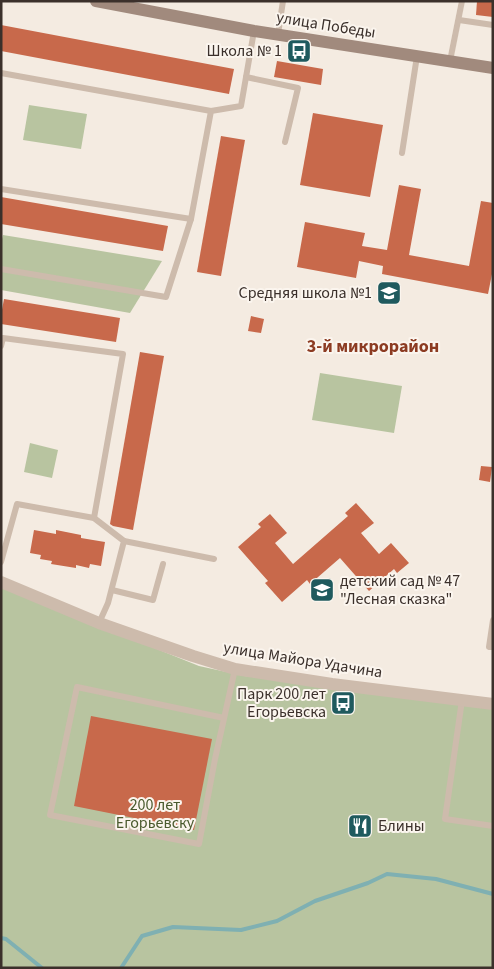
<svg xmlns="http://www.w3.org/2000/svg" width="494" height="969" font-family="'Source Sans 3',sans-serif">
	<style>
		.green { fill: #b8c4a0 }
		.lines { fill: none; stroke-linecap: round; stroke-linejoin: round }
		.stream { stroke: #7fb0b2; stroke-width: 4 }
		.building { fill: #c8694b }
		.lane { stroke: #cdbbac; stroke-width: 6 }
		.street { stroke: #cdbbac; stroke-width: 12 }
		.secondary { stroke: #a18a7d; stroke-width: 12 }
		.labels { text-anchor: middle; dominant-baseline: central; stroke-width: 4; stroke-linejoin: round; paint-order: stroke }
		.street-label { font-size: 16px; fill: #3b302b; stroke: #fbf5ee }
		.poi-label { font-size: 16px; fill: #3b302b; stroke: #fbf5ee; text-anchor: end }
		.park-label { font-size: 16px; fill: #4a5a2e; stroke: #fbf5ee }
		.neighbourhood-label { font-size: 18px; font-weight: bold; fill: #8c3b22; stroke: #fbf5ee }
	</style>
	<rect width="100%" height="100%" fill="#f4ebe1"/>
	<g class="green">
		<path d="M29 105 87 114 81 149 23 140Z"/>
		<path d="M3 235 162 261 130 313 1 290V243Z"/>
		<path d="M320 373 402 386 394 433 312 420Z"/>
		<path d="M30 443 58 450 52 478 24 472Z"/>
		<path d="M1 586 199 666 245 676 493 709V968H1Z"/>
	</g>
	<g class="lines">
		<g class="stream">
			<path d="M1 938 6 939 42 968"/>
			<path d="M121 968 142 936 173 927 241 930 277 921 315 901 368 883 387 874 436 879 493 894"/>
		</g>
	</g>
	<g class="building">
		<path d="M477 1H493V17L476 15Z"/>
		<path d="M1 25 234 69 229 94 1 51Z"/>
		<path d="M277 61 323 69 321 85 274 77Z"/>
		<path d="M313 113 383 125 370 197 300 185Z"/>
		<path d="M221 136 245 140 221 276 197 272Z"/>
		<path d="M399 185 421 189 409 255 469 266 481 201 493 203V269L488 294 382 274 383 266 359 261 356 278 297 267 305 222 365 233 362 246 387 250Z"/>
		<path d="M1 197 168 226 163 251 1 224Z"/>
		<path d="M4 299 120 318 116 342 1 324V315Z"/>
		<path d="M251 316 264 319 261 333 248 331Z"/>
		<path d="M140 352 164 356 133 530 113 526 110 524Z"/>
		<path d="M481 466 492 467 490 482 479 480Z"/>
		<path d="M356 503 374 523 361 533 379 554 391 543 409 563 397 573 394 569 369 591 340 558 310 584 307 580 282 602 265 583 268 581 238 547 261 527 258 524 270 514 287 533 275 543 293 564 348 516 345 513Z"/>
		<path d="M34 530 56 534V530L81 535V538L105 542 101 566 90 564 89 568 76 565V568L51 564 52 561 40 559 41 555 30 553Z"/>
		<path d="M91 716 212 739 194 830 74 806Z"/>
	</g>
	<g class="lines">
		<g class="lane">
			<path d="M459 20 493 25"/>
			<path d="M278 34 283 1"/>
			<path d="M450 61 462 1"/>
			<path d="M1 73 211 111"/>
			<path d="M246 77 298 88 285 142"/>
			<path d="M402 153 417 56"/>
			<path d="M1 189 191 219"/>
			<path d="M1 269 166 297 191 219 211 111 241 106 254 31"/>
			<path d="M1 346 3 338 123 354 94 518"/>
			<path d="M124 541 214 559"/>
			<path d="M1 562 17 504 94 518 124 541 108 603 99 623"/>
			<path d="M112 590 153 600 163 564"/>
			<path d="M493 620 489 647H493"/>
			<path d="M462 700 445 819 493 826"/>
			<path d="M224 718 77 687 50 815 199 844 215 759 235 669"/>
		</g>
		<path class="street" d="M1 582 99 623 193 656 235 669 332 684 493 704"/>
		<path class="secondary" d="M96 1 254 31 493 68"/>
	</g>
	<defs>
		<symbol id="bus-square" viewBox="-11 -11 22 22"><rect x="-9" y="-9" width="18" height="18" rx="4" fill="#1f5a5e" stroke="#fbf5ee"/><path d="M-5-6H5V4H4V6H2V4H-2V6H-4V4H-5ZM-3.5-4V0h7V-4ZM-3.5 1.2v1.5H-2V1.2ZM2 1.2v1.5H3.5V1.2Z" fill="#fff"/></symbol>
		<symbol id="school-square" viewBox="-11 -11 22 22"><rect x="-9" y="-9" width="18" height="18" rx="4" fill="#1f5a5e" stroke="#fbf5ee"/><path d="M0-5L7-2L0 1L-7-2ZM-4 1L0 2.5L4 1V4Q0 6-4 4Z" fill="#fff"/></symbol>
		<symbol id="restaurant-square" viewBox="-11 -11 22 22"><rect x="-9" y="-9" width="18" height="18" rx="4" fill="#1f5a5e" stroke="#fbf5ee"/><path d="M-5-6h1v4h1v-4h1v4h1v-4h1v5L-1.5 .5V6h-2V.5L-5-1ZM5-6V6H3V1.5H1.5Q1.5-4 5-6Z" fill="#fff"/></symbol>
	</defs>
	<g fill-rule="evenodd">
		<use href="#bus-square" x="285" y="37" width="28" height="28"/>
		<use href="#school-square" x="375" y="279" width="28" height="28"/>
		<use href="#school-square" x="308" y="576" width="28" height="28"/>
		<use href="#bus-square" x="329" y="689" width="28" height="28"/>
		<use href="#restaurant-square" x="346" y="812" width="28" height="28"/>
	</g>
	<g class="labels">
		<g class="street-label">
			<text transform="translate(326 25) rotate(9)">улица Победы</text>
			<text transform="translate(303 660) rotate(9)">улица Майора Удачина</text>
		</g>
		<g class="poi-label">
			<text x="282" y="51">Школа № 1</text>
			<text x="372" y="293">Средняя школа №1</text>
			<text x="340" y="581" text-anchor="start">детский сад № 47<tspan x="340" dy="18">"Лесная сказка"</tspan></text>
			<text x="326" y="694">Парк 200 лет<tspan x="326" dy="18">Егорьевска</tspan></text>
			<text x="378" y="826" text-anchor="start">Блины</text>
		</g>
		<g class="park-label">
			<text x="155" y="805">200 лет<tspan x="155" dy="18">Егорьевску</tspan></text>
		</g>
		<g class="neighbourhood-label">
			<text x="373" y="346">3-й микрорайон</text>
		</g>
	</g>
	<rect width="494" height="969" fill="none" stroke="#3b302b" stroke-width="5"/>
</svg>
